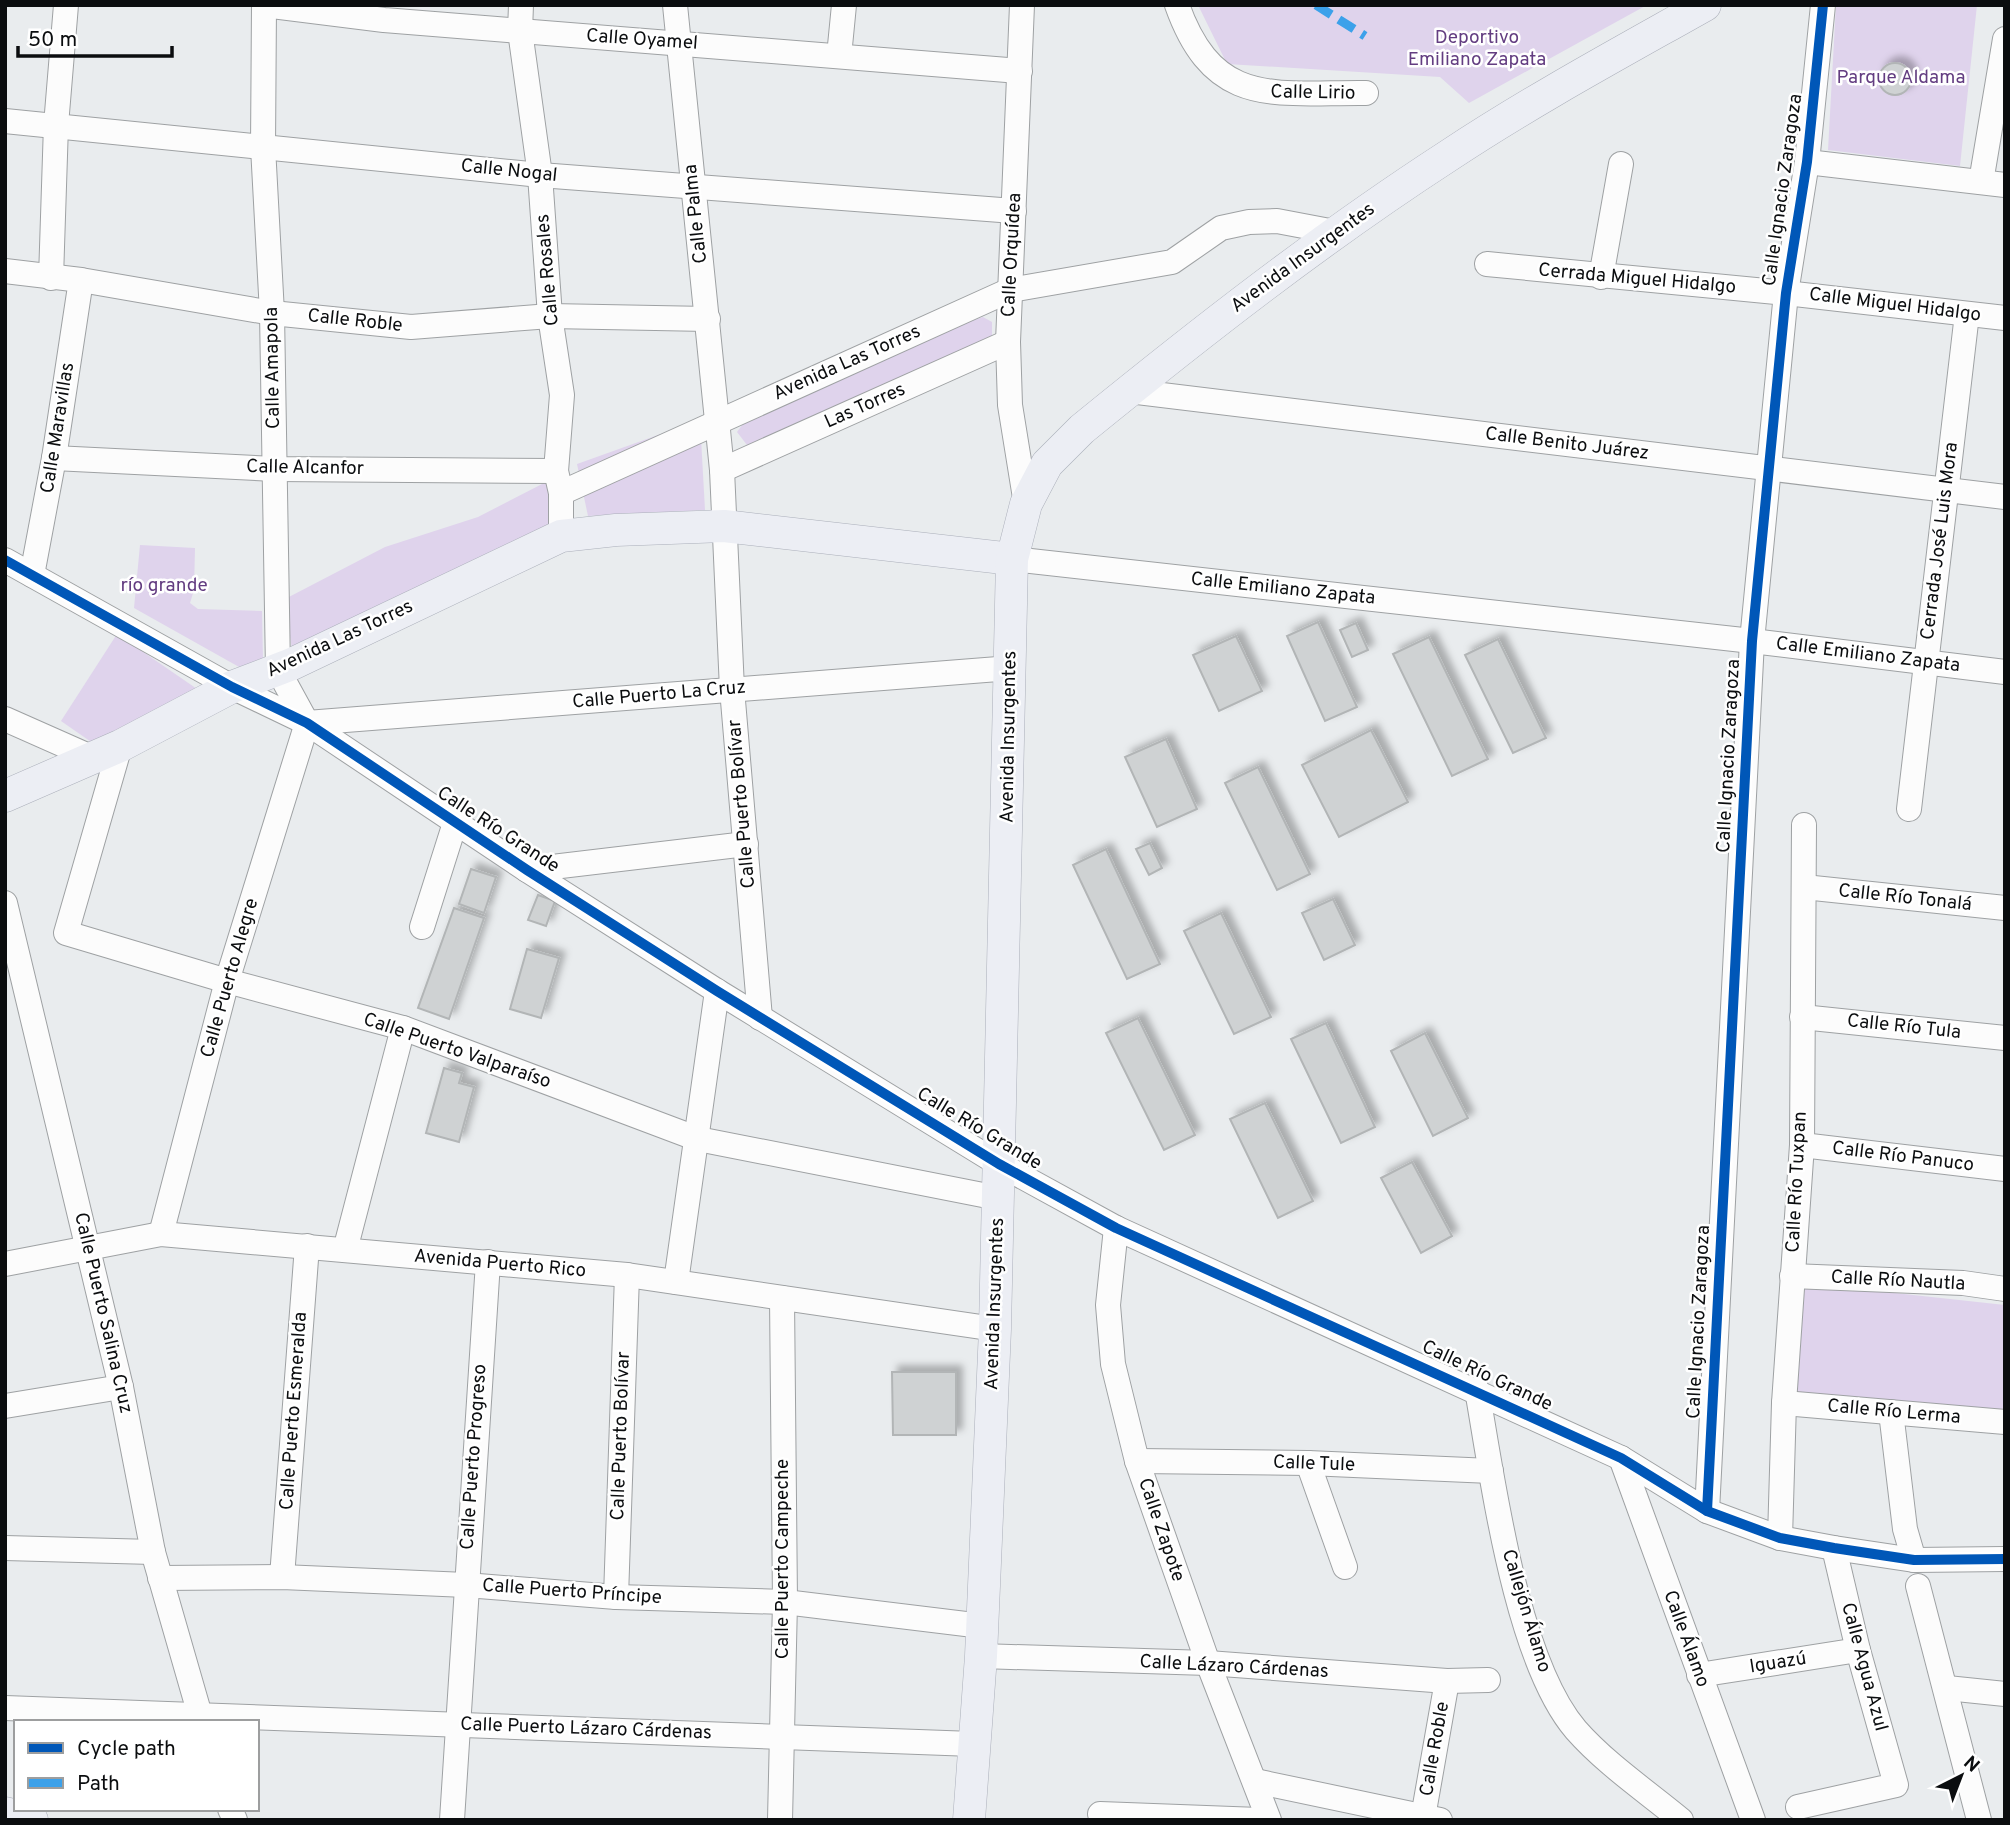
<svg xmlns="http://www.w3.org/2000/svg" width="2010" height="1825" font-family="Overpass,sans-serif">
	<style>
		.green { fill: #dfd3ec }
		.building { fill: #cfd2d3; stroke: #b2b5b6; stroke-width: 2; filter: url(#shadow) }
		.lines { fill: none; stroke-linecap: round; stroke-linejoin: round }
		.minor-casing { stroke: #9ea1a3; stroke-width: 26 }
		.major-casing { stroke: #abafba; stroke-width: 33 }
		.minor { stroke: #fcfcfc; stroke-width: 24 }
		.major { stroke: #eceef4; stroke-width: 32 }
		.quiet { stroke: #3ca1ea; stroke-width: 9; stroke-dasharray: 18 9; stroke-linecap: butt }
		.cycleway-casing { stroke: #fff; stroke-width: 15 }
		.cycleway { stroke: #0057b8; stroke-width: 10 }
		.labels { text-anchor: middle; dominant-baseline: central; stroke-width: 5; stroke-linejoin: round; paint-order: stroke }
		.park-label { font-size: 19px; fill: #633d81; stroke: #fff }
		.street-label { font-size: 19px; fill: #0b0d0f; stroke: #fff }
	</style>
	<defs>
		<filter id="shadow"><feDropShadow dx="6" dy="-6" stdDeviation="3.5" flood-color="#0004"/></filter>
	</defs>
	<rect width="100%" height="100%" fill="#e9ecee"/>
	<g class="green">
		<path d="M1198 5H1647L1469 103 1440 77 1227 64Z"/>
		<path d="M1836 5H1977L1960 166 1828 150Z"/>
		<path d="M983 317 992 322V338L747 445 737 432 745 421 934 334Z"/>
		<path d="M700 420 705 510 588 516 577 464Z"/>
		<path d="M546 482 555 526 293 658 285 599 385 547 478 517Z"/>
		<path d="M140 545 195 548 194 590 190 603 198 609 262 611 263 660 248 672 134 608Z"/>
		<path d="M117 634 200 691 97 746 61 721Z"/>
		<path d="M1803 1283 2005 1305V1412L1794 1394Z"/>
	</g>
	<g class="building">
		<circle cx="1895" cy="79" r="16"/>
		<path d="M1318 622 1357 707 1325 721 1287 636Z"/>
		<path d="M1356 623 1368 650 1352 657 1340 630Z"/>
		<path d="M1236 636 1262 691 1219 711 1193 655Z"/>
		<path d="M1429 637 1488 759 1452 776 1393 654Z"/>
		<path d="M1498 639 1546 738 1513 753 1465 655Z"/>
		<path d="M1371 730 1408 802 1339 837 1302 765Z"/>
		<path d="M1166 739 1197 809 1157 827 1125 757Z"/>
		<path d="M1258 767 1310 874 1277 890 1225 783Z"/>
		<path d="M1150 843 1162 868 1149 875 1136 849Z"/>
		<path d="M1106 849 1160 964 1127 979 1073 865Z"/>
		<path d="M471 869 496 877 484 913 459 904Z"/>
		<path d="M538 895 555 901 546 926 528 920Z"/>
		<path d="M1333 899 1355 945 1324 960 1302 913Z"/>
		<path d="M454 908 484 918 449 1019 418 1008Z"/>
		<path d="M1221 913 1271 1017 1234 1034 1184 931Z"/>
		<path d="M527 949 559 958 541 1018 510 1009Z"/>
		<path d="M1138 1018 1195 1135 1164 1150 1106 1033Z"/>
		<path d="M1326 1023 1375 1127 1341 1143 1291 1039Z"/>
		<path d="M1425 1033 1468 1118 1433 1136 1391 1051Z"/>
		<path d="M444 1068 462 1073 459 1083 474 1087 459 1142 426 1133Z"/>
		<path d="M1265 1103 1313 1201 1278 1218 1230 1119Z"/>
		<path d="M1412 1162 1452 1236 1421 1253 1381 1178Z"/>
		<path d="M892 1372H956V1435H893Z"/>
	</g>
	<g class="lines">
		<defs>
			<g id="minor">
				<path d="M264 5 384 20 1020 71"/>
				<path d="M264 5 263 147 272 313 278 670 307 723"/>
				<path d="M521 5 520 31 540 175 550 316 562 395 556 471 561 493V536"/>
				<path d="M675 5 722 470 732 689 760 1018"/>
				<path d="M1022 5 1008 342 1010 405 1026 504"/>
				<path d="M1177 5C1214 109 1274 92 1366 93"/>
				<path d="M839 56 844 5"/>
				<path d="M5 121 540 175 1014 211"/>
				<path d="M1807 162 2005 185"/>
				<path d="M1981 182 2005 39"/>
				<path d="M1487 264 1786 293 2005 318"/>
				<path d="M5 271 81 280 272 313 411 327 550 316 708 319"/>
				<path d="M1601 277 1621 164"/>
				<path d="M51 278 56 125 66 5"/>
				<path d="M1129 391 2005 497"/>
				<path d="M54 458 275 469 556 471"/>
				<path d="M722 470 1008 342"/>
				<path d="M561 493 1010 290 1172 262 1221 228 1249 222 1277 221 1335 232"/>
				<path d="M1012 559 1752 641 2005 672"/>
				<path d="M5 560 232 687 307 723 527 870 717 991 999 1164 1116 1228 1621 1458 1707 1511 1780 1538 1834 1548 1914 1560 2005 1559"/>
				<path d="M32 575 54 458 81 280"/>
				<path d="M5 719 93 758"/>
				<path d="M307 723 1011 668"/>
				<path d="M120 746 66 933 227 981 403 1028 698 1139 998 1198"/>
				<path d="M1909 809 1967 314"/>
				<path d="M527 870 746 844"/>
				<path d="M1804 887 2005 908"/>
				<path d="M5 903 121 1387 153 1552 202 1722"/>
				<path d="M422 927 455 823"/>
				<path d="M1802 1017 2005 1038"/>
				<path d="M1802 1145 2005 1169"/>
				<path d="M1116 1228 1108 1305 1113 1364 1137 1461 1208 1663 1269 1820"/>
				<path d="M161 1234 227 981 307 723"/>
				<path d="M345 1250 403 1028"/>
				<path d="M5 1264 161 1234 627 1275 995 1329"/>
				<path d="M1792 1276 1963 1283 2005 1289"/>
				<path d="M676 1282 717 991"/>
				<path d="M1477 1390C1493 1481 1516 1660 1576 1730 1606 1764 1646 1791 1681 1820"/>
				<path d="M1784 1403 2005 1422"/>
				<path d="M5 1406 121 1387"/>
				<path d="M1891 1412 1905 1529 1914 1560"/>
				<path d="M1621 1458 1753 1820"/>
				<path d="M1137 1461 1308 1463 1491 1471"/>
				<path d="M1308 1463 1345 1567"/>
				<path d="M1707 1511 1752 641 1786 293 1807 162 1823 5"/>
				<path d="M1780 1538 1784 1403 1802 1145 1804 825"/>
				<path d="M5 1548 153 1552"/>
				<path d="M282 1577 307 1246"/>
				<path d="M160 1578 282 1577 466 1585 616 1597 785 1602 982 1626"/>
				<path d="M1918 1586 1979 1820"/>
				<path d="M616 1597 627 1275"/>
				<path d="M981 1656 1208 1663 1447 1681 1488 1680"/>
				<path d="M1699 1675 1858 1650"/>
				<path d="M1947 1688 2005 1694"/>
				<path d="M5 1708 973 1744"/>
				<path d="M1255 1781 1440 1820"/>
				<path d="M1798 1807 1896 1785 1858 1650 1834 1548"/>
				<path d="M230 1809 235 1820"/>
				<path d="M1100 1814 1259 1820"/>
				<path d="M1423 1817 1447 1681"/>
				<path d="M452 1820 488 1262"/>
				<path d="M780 1820 785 1602 782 1298"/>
			</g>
			<g id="major">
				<path d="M5 796 120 746 232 687 292 664 561 536 616 530 724 526 1012 559"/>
				<path d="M5 1813 32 1820"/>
				<path d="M969 1820 981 1656 995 1329 1012 559 1026 504 1047 464 1082 429C1200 333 1320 239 1448 156 1531 101 1618 54 1705 5"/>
			</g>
		</defs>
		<use href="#minor" class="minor-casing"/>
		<use href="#major" class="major-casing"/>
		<use href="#minor" class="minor"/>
		<use href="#major" class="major"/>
		<path class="quiet" d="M1316 5 1365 36"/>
		<defs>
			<g id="cycleway">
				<path d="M5 560 232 687 307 723 527 870 717 991 999 1164 1116 1228 1621 1458 1707 1511 1780 1538 1834 1548 1914 1560 2005 1559"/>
				<path d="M1707 1511 1752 641 1786 293 1807 162 1823 5"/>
			</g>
		</defs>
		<use href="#cycleway" class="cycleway-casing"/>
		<use href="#cycleway" class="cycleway"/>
	</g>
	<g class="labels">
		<g class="park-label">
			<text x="1477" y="38">Deportivo<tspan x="1477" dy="22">Emiliano Zapata</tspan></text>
			<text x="1901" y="78">Parque Aldama</text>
			<text x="164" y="586">río grande</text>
		</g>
		<g class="street-label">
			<text transform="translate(642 40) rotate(4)">Calle Oyamel</text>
			<text transform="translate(1313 93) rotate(1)">Calle Lirio</text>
			<text transform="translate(509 171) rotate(6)">Calle Nogal</text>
			<text transform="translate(1783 190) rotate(-82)">Calle Ignacio Zaragoza</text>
			<text transform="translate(696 214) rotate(-96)">Calle Palma</text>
			<text transform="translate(1012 255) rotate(-87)">Calle Orquídea</text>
			<text transform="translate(1303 258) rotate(-36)">Avenida Insurgentes</text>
			<text transform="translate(548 270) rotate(-95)">Calle Rosales</text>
			<text transform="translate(1637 279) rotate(5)">Cerrada Miguel Hidalgo</text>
			<text transform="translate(1895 305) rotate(7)">Calle Miguel Hidalgo</text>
			<text transform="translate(355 321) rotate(6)">Calle Roble</text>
			<text transform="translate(847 363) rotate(-24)">Avenida Las Torres</text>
			<text transform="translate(273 368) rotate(-91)">Calle Amapola</text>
			<text transform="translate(865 406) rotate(-24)">Las Torres</text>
			<text transform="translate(58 428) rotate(-81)">Calle Maravillas</text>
			<text transform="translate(1567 444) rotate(7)">Calle Benito Juárez</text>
			<text transform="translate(305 468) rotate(1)">Calle Alcanfor</text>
			<text transform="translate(1940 541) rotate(-83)">Cerrada José Luis Mora</text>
			<text transform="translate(1283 589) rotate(6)">Calle Emiliano Zapata</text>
			<text transform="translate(340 639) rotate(-25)">Avenida Las Torres</text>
			<text transform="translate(1868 655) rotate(7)">Calle Emiliano Zapata</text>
			<text transform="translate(659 695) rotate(-5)">Calle Puerto La Cruz</text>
			<text transform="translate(1009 737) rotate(-89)">Avenida Insurgentes</text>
			<text transform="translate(1729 756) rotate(-87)">Calle Ignacio Zaragoza</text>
			<text transform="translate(742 804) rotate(-95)">Calle Puerto Bolívar</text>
			<text transform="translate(498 830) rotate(33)">Calle Río Grande</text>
			<text transform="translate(1905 898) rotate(6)">Calle Río Tonalá</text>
			<text transform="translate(230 978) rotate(-74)">Calle Puerto Alegre</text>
			<text transform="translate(1904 1027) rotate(6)">Calle Río Tula</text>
			<text transform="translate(457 1051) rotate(19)">Calle Puerto Valparaíso</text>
			<text transform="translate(979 1129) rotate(31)">Calle Río Grande</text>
			<text transform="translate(1903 1157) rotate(7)">Calle Río Panuco</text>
			<text transform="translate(1797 1182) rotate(-87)">Calle Río Tuxpan</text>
			<text transform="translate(500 1264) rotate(5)">Avenida Puerto Rico</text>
			<text transform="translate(1898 1281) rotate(3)">Calle Río Nautla</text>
			<text transform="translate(995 1304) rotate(-88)">Avenida Insurgentes</text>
			<text transform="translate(103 1313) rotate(77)">Calle Puerto Salina Cruz</text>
			<text transform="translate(1699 1322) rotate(-87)">Calle Ignacio Zaragoza</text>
			<text transform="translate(1487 1376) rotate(25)">Calle Río Grande</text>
			<text transform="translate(294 1411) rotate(-86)">Calle Puerto Esmeralda</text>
			<text transform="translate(1894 1412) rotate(5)">Calle Río Lerma</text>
			<text transform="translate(621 1436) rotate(-88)">Calle Puerto Bolívar</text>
			<text transform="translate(474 1457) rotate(-86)">Calle Puerto Progreso</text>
			<text transform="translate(1314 1464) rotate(2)">Calle Tule</text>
			<text transform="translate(1161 1530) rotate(71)">Calle Zapote</text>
			<text transform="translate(783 1559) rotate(-90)">Calle Puerto Campeche</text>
			<text transform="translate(572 1592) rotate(4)">Calle Puerto Príncipe</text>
			<text transform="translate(1526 1611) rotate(73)">Callejón Álamo</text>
			<text transform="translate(1686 1639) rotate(70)">Calle Álamo</text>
			<text transform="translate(1778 1663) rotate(-9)">Iguazú</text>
			<text transform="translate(1234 1667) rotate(3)">Calle Lázaro Cárdenas</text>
			<text transform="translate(1864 1667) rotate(75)">Calle Agua Azul</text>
			<text transform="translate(586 1729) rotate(2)">Calle Puerto Lázaro Cárdenas</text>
			<text transform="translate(1435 1749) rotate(-80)">Calle Roble</text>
		</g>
	</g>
	<rect width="2010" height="1825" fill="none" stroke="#0b0d0f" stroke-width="14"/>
	<rect x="14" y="1720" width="245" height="91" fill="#ffffff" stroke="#9d9e9f" stroke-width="2"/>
	<rect x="28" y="1743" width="35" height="10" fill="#0057b8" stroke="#9d9e9f" stroke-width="2"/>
	<text x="77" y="1755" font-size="21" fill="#0b0d0f">Cycle path</text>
	<rect x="28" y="1778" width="35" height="10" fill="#3ca1ea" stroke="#9d9e9f" stroke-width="2"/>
	<text x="77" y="1790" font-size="21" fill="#0b0d0f">Path</text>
	<g transform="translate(1961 1776) rotate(42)" stroke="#ffffff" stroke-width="5" paint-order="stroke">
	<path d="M0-5L12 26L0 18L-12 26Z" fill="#0b0d0f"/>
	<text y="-10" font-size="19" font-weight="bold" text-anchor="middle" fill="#0b0d0f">N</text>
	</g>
	<path d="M18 46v10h154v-10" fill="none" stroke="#0b0d0f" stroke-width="3.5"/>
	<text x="28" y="46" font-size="21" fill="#0b0d0f" stroke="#ffffff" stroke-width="5" paint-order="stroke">50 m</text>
</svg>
